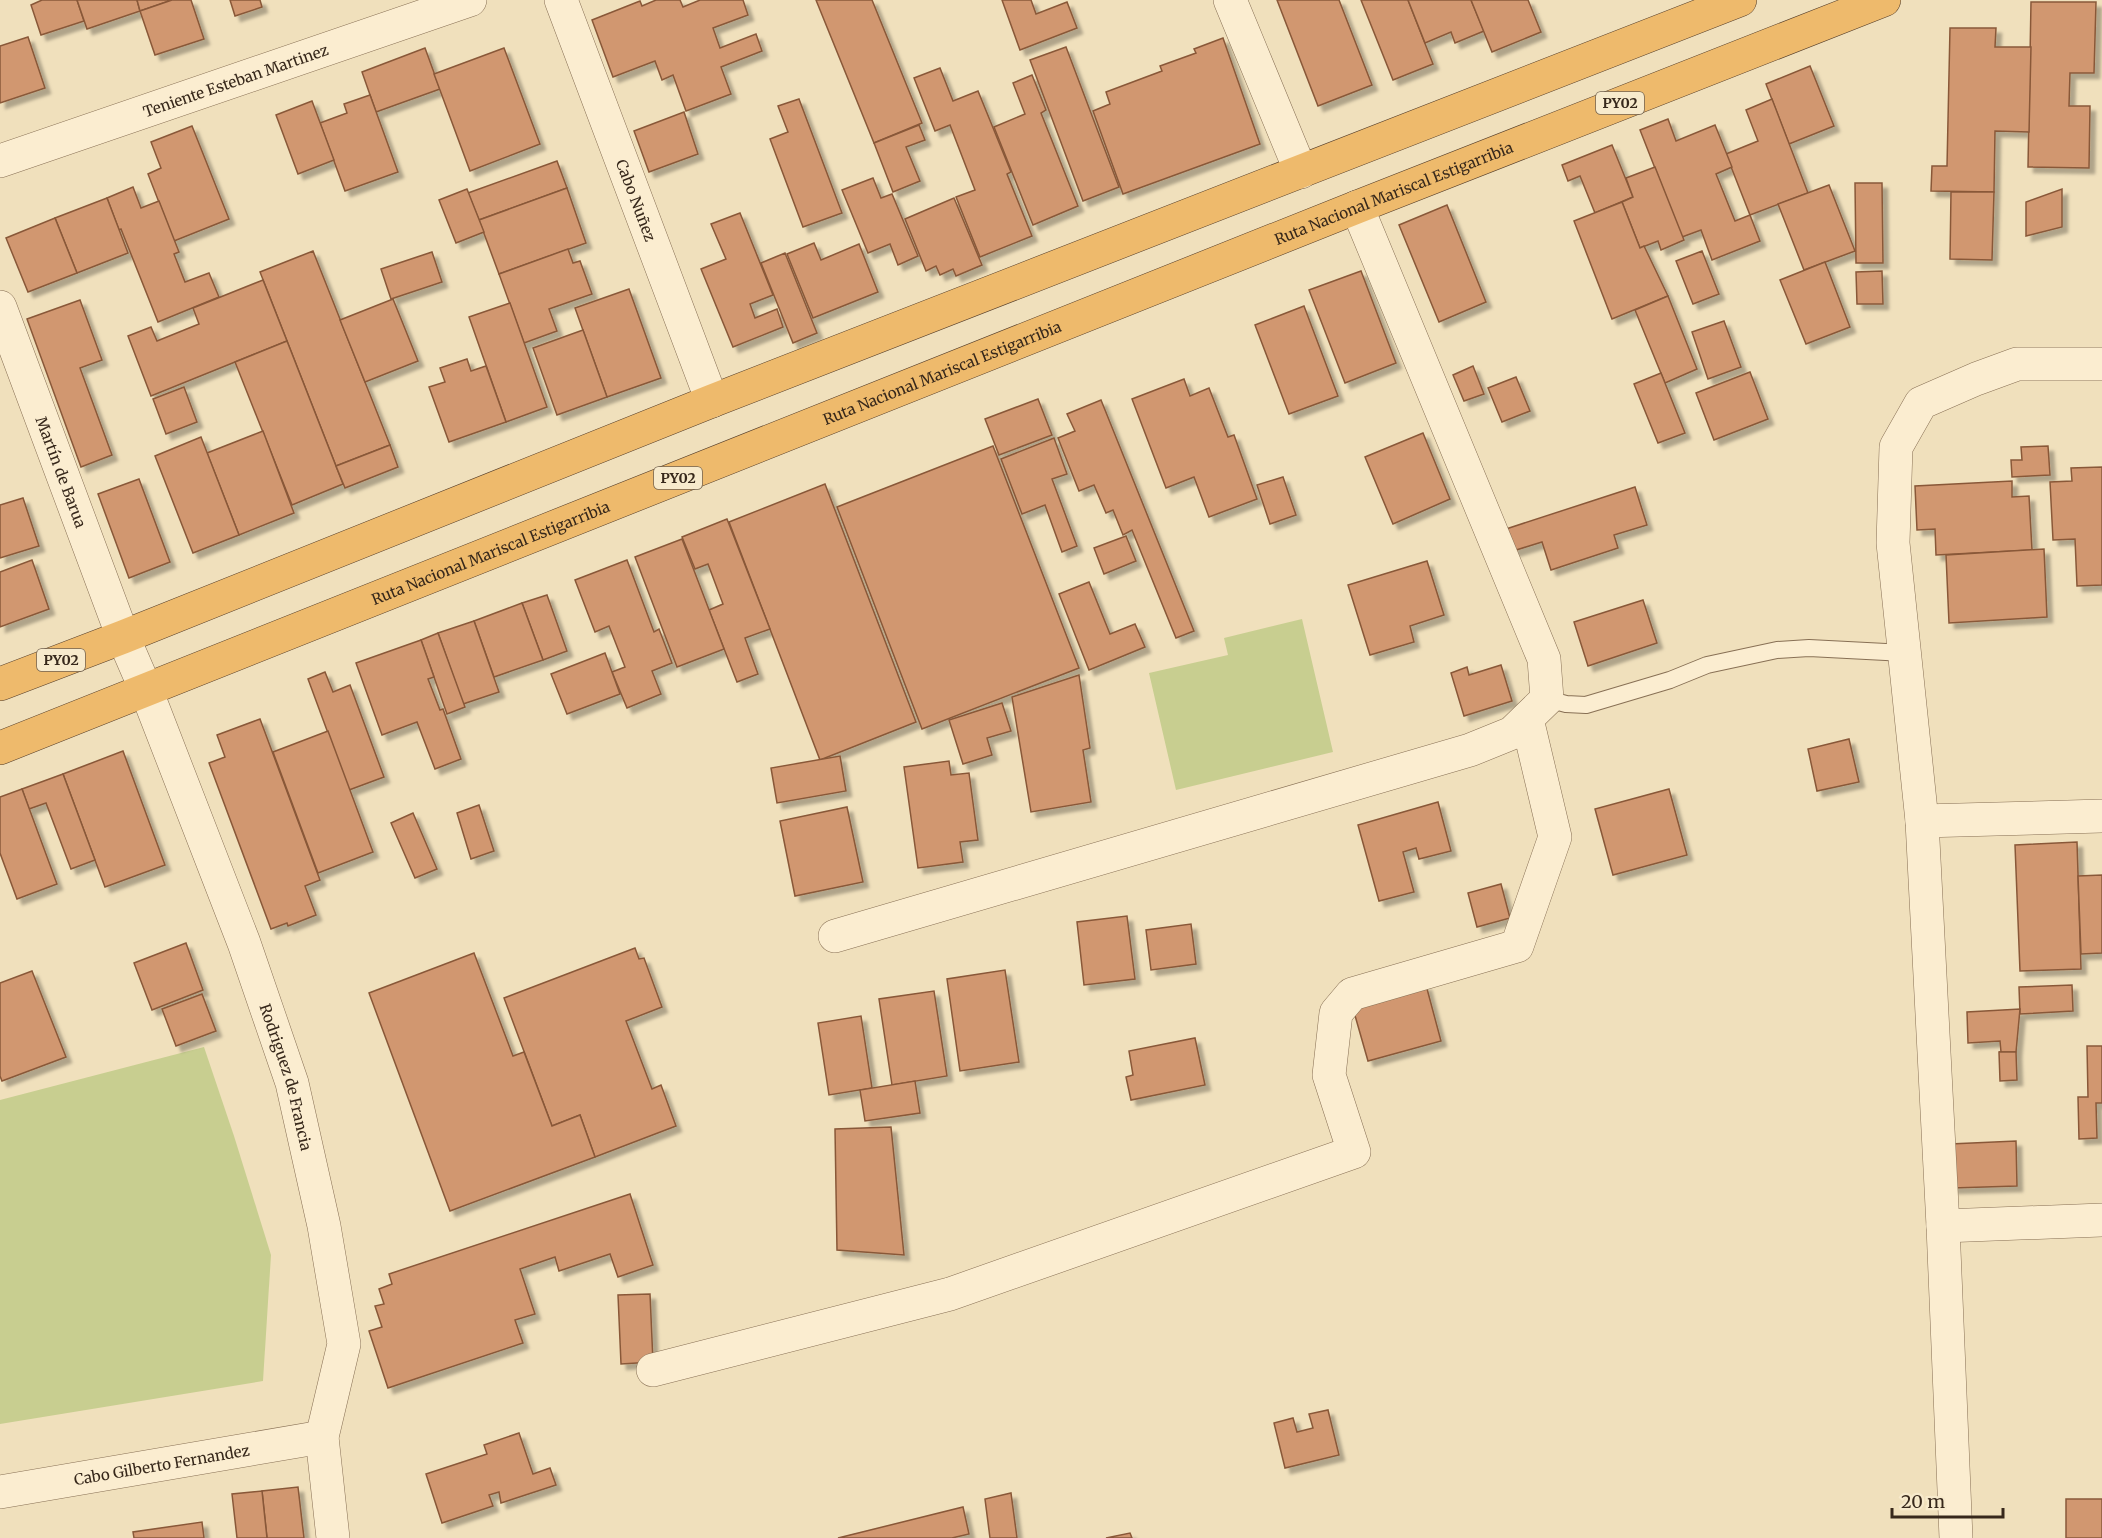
<svg xmlns="http://www.w3.org/2000/svg" width="2102" height="1538" font-family="Merriweather,serif">
	<style>
		.green { fill: #c8ce90 }
		.building { fill: #d19770; stroke: #895839; stroke-width: 1.5; filter: url(#shadow) }
		.lines { fill: none; stroke-linecap: round; stroke-linejoin: round }
		.service-casing { stroke: #887055; stroke-width: 18 }
		.minor-casing { stroke: #887055; stroke-width: 34 }
		.tertiary-casing { stroke: #887055; stroke-width: 34 }
		.trunk-casing { stroke: #563e2a; stroke-width: 34 }
		.service { stroke: #fbedd0; stroke-width: 16 }
		.minor { stroke: #fbedd0; stroke-width: 33 }
		.tertiary { stroke: #fbedd0; stroke-width: 33 }
		.trunk { stroke: #eeba6c; stroke-width: 33 }
		.labels { text-anchor: middle; dominant-baseline: central; stroke-width: 4.5; stroke-linejoin: round; paint-order: stroke }
		.shield { fill: #f7eacc; stroke: #716250; stroke-width: 1.5 }
		.shield-label { font-size: 14px; font-weight: bold; fill: #37281b }
		.street-label { font-size: 15px; fill: #37281b; stroke: #f7eacc }
	</style>
	<defs>
		<filter id="shadow"><feDropShadow dx="5.5" dy="5.5" stdDeviation="1.5" flood-color="#0004"/></filter>
	</defs>
	<rect width="100%" height="100%" fill="#f0e0bc"/>
	<g class="green">
		<path d="M1302 619 1333 752 1176 790 1149 673 1228 655 1224 638Z"/>
		<path d="M204 1047 234 1136 271 1255 263 1381 0 1424V1100Z"/>
	</g>
	<g class="building">
		<path d="M42 0H77L84 21 41 35 31 5Z"/>
		<path d="M77 0H137L140 11 87 29Z"/>
		<path d="M137 0H172L140 11Z"/>
		<path d="M172 0H191L204 39 155 55 140 11Z"/>
		<path d="M230 0H260L262 7 235 16Z"/>
		<path d="M656 0H680L683 7 700 0H743L748 15 713 28 720 48 756 34 762 51 721 67 731 94 686 111 673 75 662 80 655 61 613 77 592 20 640 1 642 6Z"/>
		<path d="M816 0H872L922 123 874 143Z"/>
		<path d="M1002 0H1031L1036 14 1067 2 1077 28 1020 50Z"/>
		<path d="M1277 0H1339L1372 85 1318 106Z"/>
		<path d="M1361 0H1408L1433 64 1393 80Z"/>
		<path d="M1408 0H1471L1484 31 1455 43 1451 32 1425 43Z"/>
		<path d="M1471 0H1528L1541 32 1492 52Z"/>
		<path d="M2031 2H2096L2094 73H2070L2069 106H2090L2089 168 2028 167Z"/>
		<path d="M1950 28H1996L1995 47H2031L2029 132 1995 131 1994 192 1931 191 1932 166H1947Z"/>
		<path d="M28 37 45 88 0 103V46Z"/>
		<path d="M1223 38 1260 144 1123 194 1093 111 1110 104 1106 92 1162 71 1160 66 1196 53 1194 49Z"/>
		<path d="M1066 47 1119 187 1083 201 1030 60Z"/>
		<path d="M425 48 440 89 376 112 362 72Z"/>
		<path d="M504 48 540 144 470 171 434 74Z"/>
		<path d="M1810 66 1834 126 1789 144 1766 84Z"/>
		<path d="M940 68 953 101 978 91 1011 172 1007 174 1032 236 980 257 956 197 975 190 950 125 935 131 914 78Z"/>
		<path d="M1032 75 1046 110 1041 113 1078 206 1033 225 994 127 1025 114 1013 83Z"/>
		<path d="M370 95 398 172 345 191 320 123 347 113 344 104Z"/>
		<path d="M799 99 842 213 803 227 770 139 788 132 778 106Z"/>
		<path d="M1772 99 1808 193 1750 215 1726 154 1758 141 1746 110Z"/>
		<path d="M312 101 334 160 298 174 276 115Z"/>
		<path d="M684 112 698 154 649 172 634 131Z"/>
		<path d="M1668 119 1676 141 1715 125 1732 167 1716 174 1735 221 1750 215 1760 241 1712 260 1701 230 1682 237 1640 130Z"/>
		<path d="M919 125 925 140 906 147 920 181 893 192 874 143Z"/>
		<path d="M192 126 229 219 174 241 148 174 161 168 151 142Z"/>
		<path d="M1612 145 1633 197 1595 213 1580 176 1568 181 1562 165Z"/>
		<path d="M557 161 567 188 479 220 468 193Z"/>
		<path d="M1655 167 1684 240 1661 250 1658 241 1640 248 1622 202 1633 197 1626 178Z"/>
		<path d="M873 178 881 198 892 194 918 256 898 265 890 244 868 253 842 190Z"/>
		<path d="M1855 183H1882L1883 263H1856Z"/>
		<path d="M1829 185 1855 251 1804 270 1778 204Z"/>
		<path d="M133 187 141 208 159 201 179 252 174 254 185 282 209 273 219 297 158 322 121 229 119 230 107 198Z"/>
		<path d="M567 188 586 243 499 274 479 220Z"/>
		<path d="M467 189 484 232 456 243 439 200Z"/>
		<path d="M2062 189V227L2026 236V202Z"/>
		<path d="M1951 192H1994L1992 260 1950 259Z"/>
		<path d="M107 198 128 253 77 273 55 218Z"/>
		<path d="M954 198 982 265 956 276 953 269 940 275 936 266 926 271 905 219Z"/>
		<path d="M1622 202 1640 248 1644 246 1668 296 1612 319 1574 221Z"/>
		<path d="M1447 205 1486 302 1439 322 1399 225Z"/>
		<path d="M740 213 773 295 750 304 755 318 777 309 783 327 733 347 701 269 726 259 711 224Z"/>
		<path d="M55 218 77 273 28 292 6 238Z"/>
		<path d="M814 243 821 260 859 244 878 292 813 318 787 254Z"/>
		<path d="M568 249 573 263 580 261 592 294 549 309 557 331 524 343 499 274Z"/>
		<path d="M313 251 390 445 336 466 260 272Z"/>
		<path d="M1702 251 1719 294 1693 304 1676 261Z"/>
		<path d="M432 252 442 282 391 299 381 269Z"/>
		<path d="M785 253 817 333 793 343 761 263Z"/>
		<path d="M1825 262 1850 327 1806 344 1780 280Z"/>
		<path d="M1361 271 1396 363 1345 383 1309 290Z"/>
		<path d="M1882 271 1883 304H1857L1856 272Z"/>
		<path d="M263 280 287 341 151 396 128 336 151 327 157 341 199 324 193 308Z"/>
		<path d="M629 289 661 378 607 397 575 308Z"/>
		<path d="M1668 296 1697 369 1665 383 1635 310Z"/>
		<path d="M393 299 418 361 365 382 340 320Z"/>
		<path d="M80 300 102 360 80 368 112 455 81 467 27 319Z"/>
		<path d="M510 303 547 407 506 422 469 317Z"/>
		<path d="M1304 306 1338 396 1289 414 1255 325Z"/>
		<path d="M1724 321 1741 367 1708 379 1692 332Z"/>
		<path d="M583 330 607 397 557 415 533 348Z"/>
		<path d="M287 341 343 484 292 505 235 362Z"/>
		<path d="M467 359 471 371 486 366 506 422 449 442 429 387 445 382 440 368Z"/>
		<path d="M1473 366 1484 394 1464 401 1453 375Z"/>
		<path d="M1750 372 1768 419 1714 440 1696 393Z"/>
		<path d="M1661 373 1685 433 1658 443 1634 384Z"/>
		<path d="M1516 377 1530 411 1502 422 1488 388Z"/>
		<path d="M1184 379 1190 396 1209 388 1228 437 1234 435 1257 499 1209 517 1194 477 1166 488 1132 399Z"/>
		<path d="M184 387 197 422 166 434 153 399Z"/>
		<path d="M1038 399 1052 435 999 455 985 419Z"/>
		<path d="M1101 400 1194 631 1176 638 1132 530 1123 535 1113 510 1106 513 1094 485 1079 491 1058 438 1075 431 1067 414Z"/>
		<path d="M263 431 294 513 239 535 207 453Z"/>
		<path d="M1423 433 1450 499 1393 524 1365 457Z"/>
		<path d="M201 437 239 535 193 553 155 456Z"/>
		<path d="M1054 438 1067 474 1052 479 1077 546 1062 552 1045 505 1022 514 1001 459Z"/>
		<path d="M390 445 398 467 345 488 336 466Z"/>
		<path d="M993 446 1079 668 922 729 837 507Z"/>
		<path d="M2048 446 2050 475 2012 477 2011 460H2022L2021 447Z"/>
		<path d="M2102 467V585L2077 586 2075 539 2053 540 2050 482 2072 481 2071 468Z"/>
		<path d="M1283 477 1296 515 1270 524 1257 485Z"/>
		<path d="M139 479 170 562 129 578 98 494Z"/>
		<path d="M2012 481V497L2029 496 2032 550 1936 555 1935 529 1917 530 1915 486Z"/>
		<path d="M825 484 916 722 820 760 729 522Z"/>
		<path d="M1635 487 1647 525 1614 535 1618 548 1551 570 1542 542 1513 551 1506 529Z"/>
		<path d="M23 498 39 546 0 558V505Z"/>
		<path d="M727 519 770 629 745 638 758 674 737 682 709 610 723 604 708 564 695 569 682 537Z"/>
		<path d="M1126 536 1136 561 1104 574 1094 548Z"/>
		<path d="M682 539 724 649 677 667 635 557Z"/>
		<path d="M2044 549 2047 617 1949 623 1946 555Z"/>
		<path d="M32 560 49 609 0 627V572Z"/>
		<path d="M627 560 654 632 659 629 672 663 652 671 661 694 627 708 612 672 625 667 609 626 595 632 575 580Z"/>
		<path d="M1427 561 1444 615 1410 626 1414 642 1370 655 1348 585Z"/>
		<path d="M1089 582 1110 634 1135 624 1145 647 1089 670 1059 594Z"/>
		<path d="M547 595 567 651 543 660 522 603Z"/>
		<path d="M1643 600 1657 643 1588 666 1574 622Z"/>
		<path d="M522 603 543 660 494 677 474 621Z"/>
		<path d="M474 621 499 692 463 704 438 633Z"/>
		<path d="M438 633 465 707 447 714 421 640Z"/>
		<path d="M421 640 434 677 428 679 440 710 443 709 461 759 435 769 417 722 382 735 356 663Z"/>
		<path d="M605 653 620 694 567 714 551 674Z"/>
		<path d="M1501 665 1512 701 1464 716 1451 673 1467 667 1469 675Z"/>
		<path d="M325 672 333 692 350 685 384 777 349 790 308 679Z"/>
		<path d="M1079 675 1090 748 1083 750 1091 802 1031 812 1012 697Z"/>
		<path d="M1002 703 1011 731 987 738 992 755 963 764 949 720Z"/>
		<path d="M260 719 320 880 305 886 316 915 288 926 287 923 271 929 209 763 225 757 217 735Z"/>
		<path d="M328 731 373 852 318 873 273 752Z"/>
		<path d="M1849 739 1859 782 1817 791 1808 749Z"/>
		<path d="M123 751 165 865 105 887 63 774Z"/>
		<path d="M840 756 846 791 777 803 771 768Z"/>
		<path d="M949 761 951 775 969 773 978 840 960 842 963 862 918 868 904 767Z"/>
		<path d="M63 774 95 860 71 869 46 803 29 809 22 789Z"/>
		<path d="M22 789 57 884 17 899 0 853V797Z"/>
		<path d="M1669 789 1687 855 1613 875 1595 809Z"/>
		<path d="M1438 802 1451 851 1419 859 1416 848 1403 852 1414 892 1379 901 1358 825Z"/>
		<path d="M479 805 494 851 471 859 457 813Z"/>
		<path d="M847 807 863 882 795 896 780 821Z"/>
		<path d="M413 813 437 869 415 878 391 823Z"/>
		<path d="M2077 842 2081 969 2020 971 2015 845Z"/>
		<path d="M2102 875V953L2081 954 2078 876Z"/>
		<path d="M1501 884 1510 918 1477 927 1468 893Z"/>
		<path d="M1127 916 1135 979 1084 985 1077 922Z"/>
		<path d="M1191 924 1196 964 1151 970 1146 930Z"/>
		<path d="M186 943 203 990 152 1010 134 963Z"/>
		<path d="M635 948 639 959 644 958 662 1007 626 1021 652 1089 661 1085 676 1126 595 1157 580 1115 552 1126 504 998Z"/>
		<path d="M474 953 513 1056 524 1052 552 1126 580 1115 595 1157 450 1211 369 993Z"/>
		<path d="M1005 970 1019 1062 960 1071 947 979Z"/>
		<path d="M32 971 66 1057 2 1081 0 1076V983Z"/>
		<path d="M1426 985 1441 1041 1368 1061 1352 1005Z"/>
		<path d="M2072 985 2073 1011 2020 1014 2019 987Z"/>
		<path d="M934 991 947 1076 892 1085 879 999Z"/>
		<path d="M202 994 216 1031 176 1046 162 1009Z"/>
		<path d="M2020 1009 2016 1052H1999H2001L2000 1041 1968 1043 1967 1012Z"/>
		<path d="M861 1016 872 1088 829 1095 818 1023Z"/>
		<path d="M1195 1038 1205 1085 1131 1100 1126 1077 1133 1075 1129 1051Z"/>
		<path d="M2087 1046H2102V1103H2096L2097 1138 2079 1139 2078 1097H2088Z"/>
		<path d="M1999 1052H2016L2017 1080 2000 1081Z"/>
		<path d="M915 1081 920 1113 865 1121 860 1090Z"/>
		<path d="M891 1127 904 1255 837 1250 835 1129Z"/>
		<path d="M2016 1141 2017 1186 1952 1188 1950 1144Z"/>
		<path d="M630 1194 653 1265 618 1277 610 1254 559 1271 555 1257 520 1269 535 1314 515 1320 523 1343 388 1388 369 1331 382 1327 375 1306 384 1304 379 1289 392 1284 389 1274Z"/>
		<path d="M650 1294 653 1362 621 1364 618 1295Z"/>
		<path d="M1328 1410 1339 1455 1285 1468 1274 1423 1293 1418 1297 1432 1313 1428 1309 1414Z"/>
		<path d="M519 1433 533 1474 550 1468 556 1485 501 1503 499 1492 489 1495 493 1506 442 1523 426 1474 487 1454 484 1445Z"/>
		<path d="M298 1487 304 1538H267L262 1491Z"/>
		<path d="M262 1491 267 1538H237L232 1494Z"/>
		<path d="M1011 1493 1017 1538H990L985 1499Z"/>
		<rect x="2066" y="1499" width="36" height="39"/>
		<path d="M963 1507 969 1534 952 1538H838Z"/>
		<path d="M202 1522 204 1538H134L133 1532Z"/>
		<path d="M1130 1533 1132 1538H1106Z"/>
	</g>
	<g class="lines">
		<defs>
			<path id="service" d="M1547 699 1566 704 1586 705 1670 680 1707 665 1777 650 1809 648 1905 653"/>
			<g id="minor">
				<path id="s1" d="M561 0 712 401"/>
				<path d="M1230 0 1301 172"/>
				<path id="s2" d="M0 307 123 637 146 690 244 943 292 1083 324 1226 344 1344 322 1437 333 1538"/>
				<path d="M1922 821 2102 816"/>
				<path d="M835 936 1470 750 1512 733 1547 699 1544 659 1357 207"/>
				<path d="M1943 1226 2102 1220"/>
				<path d="M653 1370 950 1294 1354 1152 1329 1075 1336 1013 1352 994 1517 946 1555 837 1527 719"/>
				<path id="s3" d="M0 1492 322 1437"/>
				<path d="M1956 1538 1943 1226 1922 821 1893 543 1896 447 1921 403 1976 379 2017 364H2102"/>
			</g>
			<g id="tertiary">
				<path id="s4" d="M0 161 470 0"/>
			</g>
			<g id="trunk">
				<path d="M0 684 123 637 712 401 1740 0"/>
				<path id="s5" d="M0 748 1357 207 1884 0"/>
			</g>
		</defs>
		<use href="#service" class="service-casing"/>
		<use href="#minor" class="minor-casing"/>
		<use href="#tertiary" class="tertiary-casing"/>
		<use href="#trunk" class="trunk-casing"/>
		<use href="#service" class="service"/>
		<use href="#minor" class="minor"/>
		<use href="#tertiary" class="tertiary"/>
		<use href="#trunk" class="trunk"/>
	</g>
	<g class="labels">
		<g class="shield">
			<rect x="1596" y="92" width="48" height="22" rx="4.5"/>
			<rect x="654" y="467" width="48" height="22" rx="4.5"/>
			<rect x="37" y="649" width="48" height="22" rx="4.5"/>
		</g>
		<g class="shield-label">
			<text x="1620" y="103">PY02</text>
			<text x="678" y="478">PY02</text>
			<text x="61" y="660">PY02</text>
		</g>
		<g class="street-label">
			<text stroke="none"><textPath href="#s4" startOffset="249">Teniente Esteban Martinez</textPath></text>
			<text stroke="none"><textPath href="#s5" startOffset="1500">Ruta Nacional Mariscal Estigarribia</textPath></text>
			<text stroke="none"><textPath href="#s1" startOffset="214">Cabo Nuñez</textPath></text>
			<text stroke="none"><textPath href="#s5" startOffset="1014">Ruta Nacional Mariscal Estigarribia</textPath></text>
			<text stroke="none"><textPath href="#s2" startOffset="176">Martín de Barua</textPath></text>
			<text stroke="none"><textPath href="#s5" startOffset="528">Ruta Nacional Mariscal Estigarribia</textPath></text>
			<text stroke="none"><textPath href="#s2" startOffset="822">Rodriguez de Francia</textPath></text>
			<text stroke="none"><textPath href="#s3" startOffset="164">Cabo Gilberto Fernandez</textPath></text>
		</g>
	</g>
	<path d="M1892 1508v9h111v-9" fill="none" stroke="#37281b" stroke-width="3"/>
	<text x="1901" y="1508" font-size="18" fill="#37281b" stroke="#f7eacc" stroke-width="4.5" paint-order="stroke">20 m</text>
</svg>
